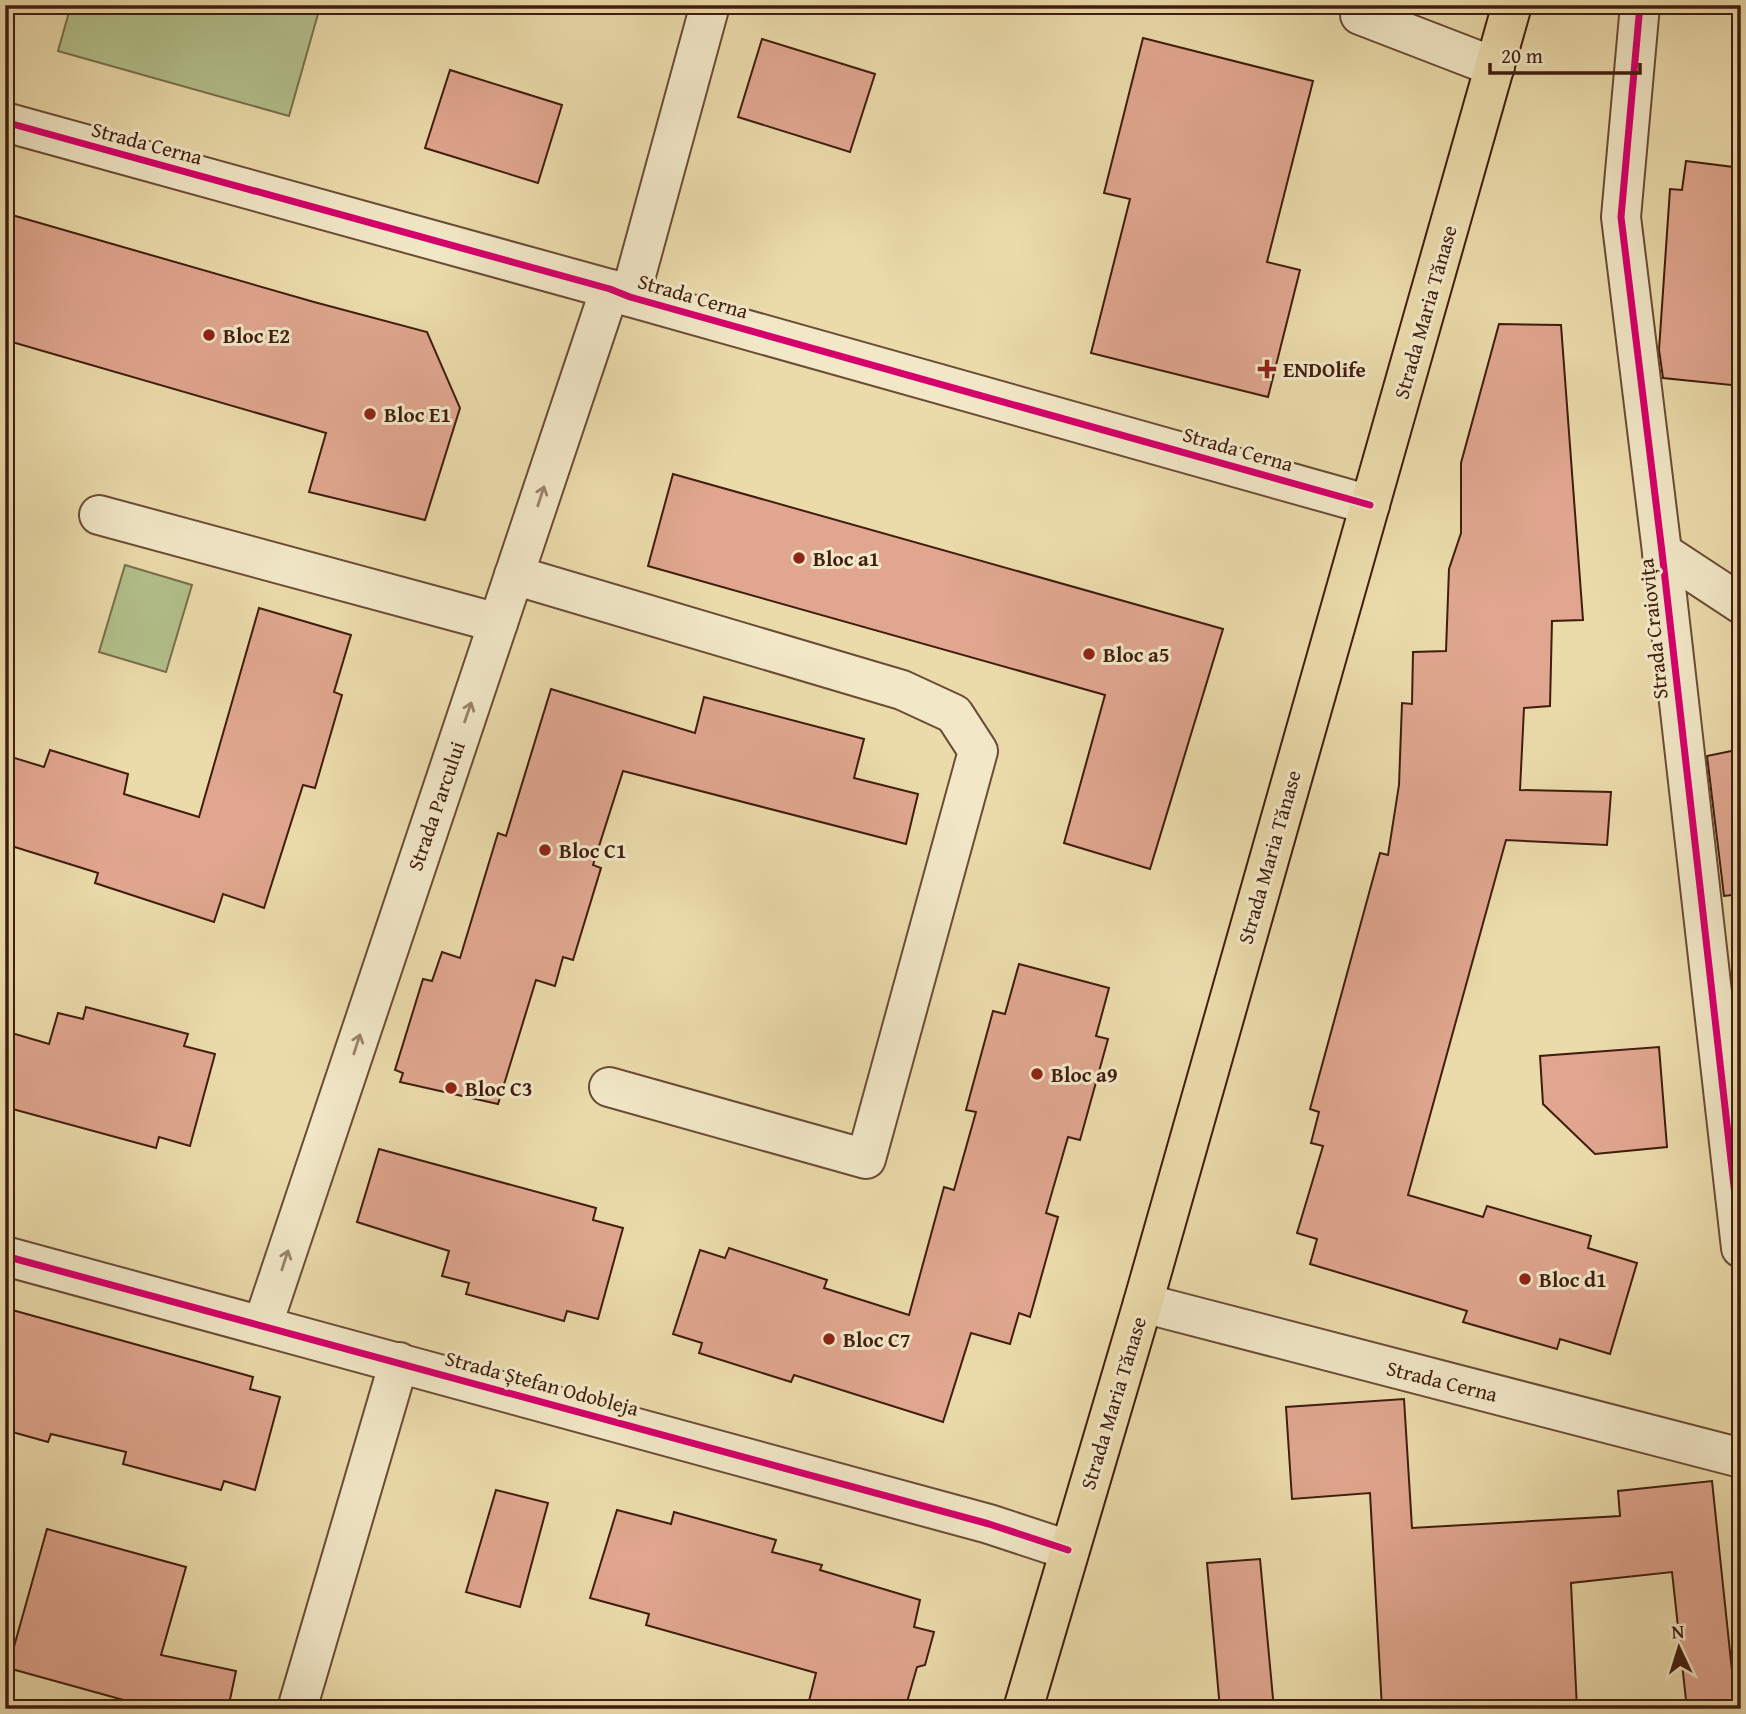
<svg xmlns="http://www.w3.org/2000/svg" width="1746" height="1714" font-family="'Gentium Book Plus',serif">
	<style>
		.green { fill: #b3c18c; stroke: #7a6f4d; stroke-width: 2 }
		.building { fill: #e0a68f; stroke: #401d0e; stroke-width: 2 }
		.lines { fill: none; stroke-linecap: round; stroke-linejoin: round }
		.minor-casing { stroke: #6b4c35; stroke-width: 42 }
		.major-casing { stroke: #401d0e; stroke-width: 42 }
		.minor { stroke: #f2e8c8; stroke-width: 38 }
		.major { stroke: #ebdbab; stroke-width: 38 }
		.cycleway-casing { stroke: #f2e8c8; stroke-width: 11 }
		.cycleway { stroke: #d6006c; stroke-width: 7 }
		.oneway { stroke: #99826b }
		.poi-dot { fill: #8f2418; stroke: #f2e8c8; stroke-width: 2.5 }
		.labels { text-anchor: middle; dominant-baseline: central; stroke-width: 6; stroke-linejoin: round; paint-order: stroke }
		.street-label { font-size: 21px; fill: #401d0e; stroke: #f2e8c8 }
		.poi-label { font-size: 21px; font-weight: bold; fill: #401d0e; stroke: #f2e8c8; text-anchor: start }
	</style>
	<rect width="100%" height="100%" fill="#ebdbab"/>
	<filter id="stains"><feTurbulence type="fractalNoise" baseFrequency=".00286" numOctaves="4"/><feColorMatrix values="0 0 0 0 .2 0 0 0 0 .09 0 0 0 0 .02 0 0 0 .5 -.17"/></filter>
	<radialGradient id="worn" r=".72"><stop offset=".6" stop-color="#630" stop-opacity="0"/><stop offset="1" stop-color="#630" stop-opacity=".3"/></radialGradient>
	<g class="green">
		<path d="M71 5H287L318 14 289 116 58 51Z"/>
		<path d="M125 565 192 585 166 672 99 652Z"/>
	</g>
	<g class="building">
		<path d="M1143 38 1313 81 1267 262 1300 270 1268 397 1091 353 1130 199 1104 193Z"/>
		<path d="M762 39 875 74 850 152 738 117Z"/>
		<path d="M450 70 562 105 538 183 425 148Z"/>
		<path d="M1686 161 1741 168V386L1663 378 1659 350 1670 189 1682 190Z"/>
		<path d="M5 213 314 302 427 332 460 408 425 520 309 492 326 433 5 340Z"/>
		<path d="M1499 324 1561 325 1583 620 1552 621 1550 706 1524 708 1520 790 1611 792 1607 845 1506 840 1408 1195 1483 1217 1487 1206 1591 1236 1588 1248 1637 1263 1610 1354 1560 1339 1557 1349 1463 1322 1467 1311 1310 1264 1317 1239 1297 1233 1323 1146 1311 1143 1319 1112 1310 1109 1380 853 1388 855 1399 785 1402 703 1412 704 1413 652 1446 651 1449 569 1461 533V463Z"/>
		<path d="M673 474 1223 629 1150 869 1064 843 1105 695 648 566Z"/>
		<path d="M259 608 351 635 334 692 342 695 315 788 303 785 264 908 223 894 214 922 95 883 98 873 5 844V755L44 767 50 750 128 774 124 794 199 817Z"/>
		<path d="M551 689 695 733 704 697 864 739 854 778 918 794 906 844 623 771 593 865 601 868 573 960 563 957 555 986 536 980 498 1104 400 1082 403 1073 395 1070 423 979 432 981 442 952 460 958 498 833 506 836Z"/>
		<path d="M1741 749V894L1724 896 1707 756Z"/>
		<path d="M1019 964 1109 988 1096 1036 1108 1039 1080 1140 1068 1137 1046 1213 1058 1217 1030 1317 1019 1313 1010 1344 971 1333 943 1422 794 1375 791 1382 699 1353 702 1343 673 1334 700 1250 725 1258 729 1248 827 1280 824 1288 909 1315 944 1187 954 1190 976 1112 966 1110 993 1011 1005 1014Z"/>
		<path d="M86 1007 188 1034 184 1046 215 1054 190 1146 159 1137 156 1148 5 1107V1031L49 1044 58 1013 83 1019Z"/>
		<path d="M1659 1047 1667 1147 1595 1154 1543 1104 1540 1056Z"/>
		<path d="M379 1149 596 1208 593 1220 623 1228 598 1319 567 1311 564 1321 466 1294 469 1283 442 1276 449 1251 357 1222Z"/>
		<path d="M5 1308 253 1377 250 1389 280 1397 255 1490 224 1481 221 1490 123 1464 126 1452 51 1434 48 1442 5 1430Z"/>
		<path d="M1404 1399 1412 1528 1620 1516 1618 1491 1712 1481 1736 1709H1687L1672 1572 1571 1583 1577 1709H1382L1370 1493 1292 1499 1286 1407Z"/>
		<path d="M496 1490 548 1503 520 1607 466 1592Z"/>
		<path d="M617 1510 671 1524 674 1512 776 1540 772 1552 822 1565 820 1570 920 1600 914 1627 934 1632 925 1665 917 1667 905 1709H807L816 1673 646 1625 649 1614 590 1598Z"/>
		<path d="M47 1529 186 1567 161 1655 236 1671 228 1709H156L8 1668Z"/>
		<path d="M1260 1559 1274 1709H1220L1207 1563Z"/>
	</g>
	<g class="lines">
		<defs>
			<g id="minor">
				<path d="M1640 5 1621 217 1662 552 1741 1248"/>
				<path d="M1360 15 1495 67"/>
				<path d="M5 122 610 289 630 297 1370 505"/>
				<path d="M630 297 710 5"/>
				<path d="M99 515 498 623"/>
				<path d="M1662 552 1741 604"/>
				<path d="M514 575 902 690 954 714 978 751 866 1159 609 1087"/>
				<path d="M5 1256 989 1524 1068 1550"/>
				<path d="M1143 1303 1741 1458"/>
				<path d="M263 1324 610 289"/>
				<path d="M297 1709 399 1362"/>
			</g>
			<path id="major" d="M1023 1709 1143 1303 1512 5"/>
		</defs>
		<use href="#minor" class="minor-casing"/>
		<use href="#major" class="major-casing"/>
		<use href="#minor" class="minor"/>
		<use href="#major" class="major"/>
		<defs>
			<g id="cycleway">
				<path d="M1640 5 1621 217 1662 552 1741 1248"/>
				<path d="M5 122 610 289 630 297 1370 505"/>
				<path d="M5 1256 989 1524 1068 1550"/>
			</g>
		</defs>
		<use href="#cycleway" class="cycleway-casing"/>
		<use href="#cycleway" class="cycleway"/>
	</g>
	<defs><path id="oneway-shaft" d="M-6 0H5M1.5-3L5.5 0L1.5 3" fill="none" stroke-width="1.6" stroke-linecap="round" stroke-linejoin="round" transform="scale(1.75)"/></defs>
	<g class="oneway">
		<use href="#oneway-shaft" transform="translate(541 496) rotate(-72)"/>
		<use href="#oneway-shaft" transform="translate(468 712) rotate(-71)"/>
		<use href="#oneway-shaft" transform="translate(357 1044) rotate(-72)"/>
		<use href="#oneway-shaft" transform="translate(285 1260) rotate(-72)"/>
	</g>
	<g class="poi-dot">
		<circle cx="209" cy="335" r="7"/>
		<path d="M1263.5 358.5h7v7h7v7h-7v7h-7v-7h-7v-7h7z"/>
		<circle cx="370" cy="414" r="7"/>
		<circle cx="799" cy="558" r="7"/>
		<circle cx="1089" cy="654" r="7"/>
		<circle cx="545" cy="850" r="7"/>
		<circle cx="1037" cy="1074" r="7"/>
		<circle cx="451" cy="1088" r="7"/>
		<circle cx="1525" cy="1279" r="7"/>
		<circle cx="829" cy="1339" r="7"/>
	</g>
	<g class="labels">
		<g class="street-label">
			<text transform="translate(147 143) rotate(15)">Strada Cerna</text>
			<text transform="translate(693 296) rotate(16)">Strada Cerna</text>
			<text transform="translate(1425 312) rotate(-74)">Strada Maria Tănase</text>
			<text transform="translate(1238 449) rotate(16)">Strada Cerna</text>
			<text transform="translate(1653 629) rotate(-96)">Strada Craiovița</text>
			<text transform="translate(436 806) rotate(-71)">Strada Parcului</text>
			<text transform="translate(1269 857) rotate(-74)">Strada Maria Tănase</text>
			<text transform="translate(1442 1381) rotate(14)">Strada Cerna</text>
			<text transform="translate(542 1383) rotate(15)">Strada Ștefan Odobleja</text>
			<text transform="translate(1113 1403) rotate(-73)">Strada Maria Tănase</text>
		</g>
		<g class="poi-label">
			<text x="223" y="335">Bloc E2</text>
			<text x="1283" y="369">ENDOlife</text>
			<text x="384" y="414">Bloc E1</text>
			<text x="813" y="558">Bloc a1</text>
			<text x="1103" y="654">Bloc a5</text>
			<text x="559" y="850">Bloc C1</text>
			<text x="1051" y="1074">Bloc a9</text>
			<text x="465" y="1088">Bloc C3</text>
			<text x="1539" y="1279">Bloc d1</text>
			<text x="843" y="1339">Bloc C7</text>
		</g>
	</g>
	<rect width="1746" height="1714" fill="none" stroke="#ebdbab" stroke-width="28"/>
	<rect x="7" y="7" width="1732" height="1700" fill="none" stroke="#401d0e" stroke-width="3.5"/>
	<rect x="14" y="14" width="1718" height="1686" fill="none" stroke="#401d0e" stroke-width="2"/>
	<g transform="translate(1679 1648) rotate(356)" stroke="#f2e8c8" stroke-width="5" paint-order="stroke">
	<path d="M0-5L12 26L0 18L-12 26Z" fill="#401d0e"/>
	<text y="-10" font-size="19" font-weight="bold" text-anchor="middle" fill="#401d0e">N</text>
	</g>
	<path d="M1490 63v10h150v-10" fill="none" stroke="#401d0e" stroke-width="3.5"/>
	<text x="1501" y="63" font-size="21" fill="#401d0e" stroke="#f2e8c8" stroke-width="5" paint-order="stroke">20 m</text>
	<rect width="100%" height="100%" filter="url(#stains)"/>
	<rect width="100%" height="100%" fill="url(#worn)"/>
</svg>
